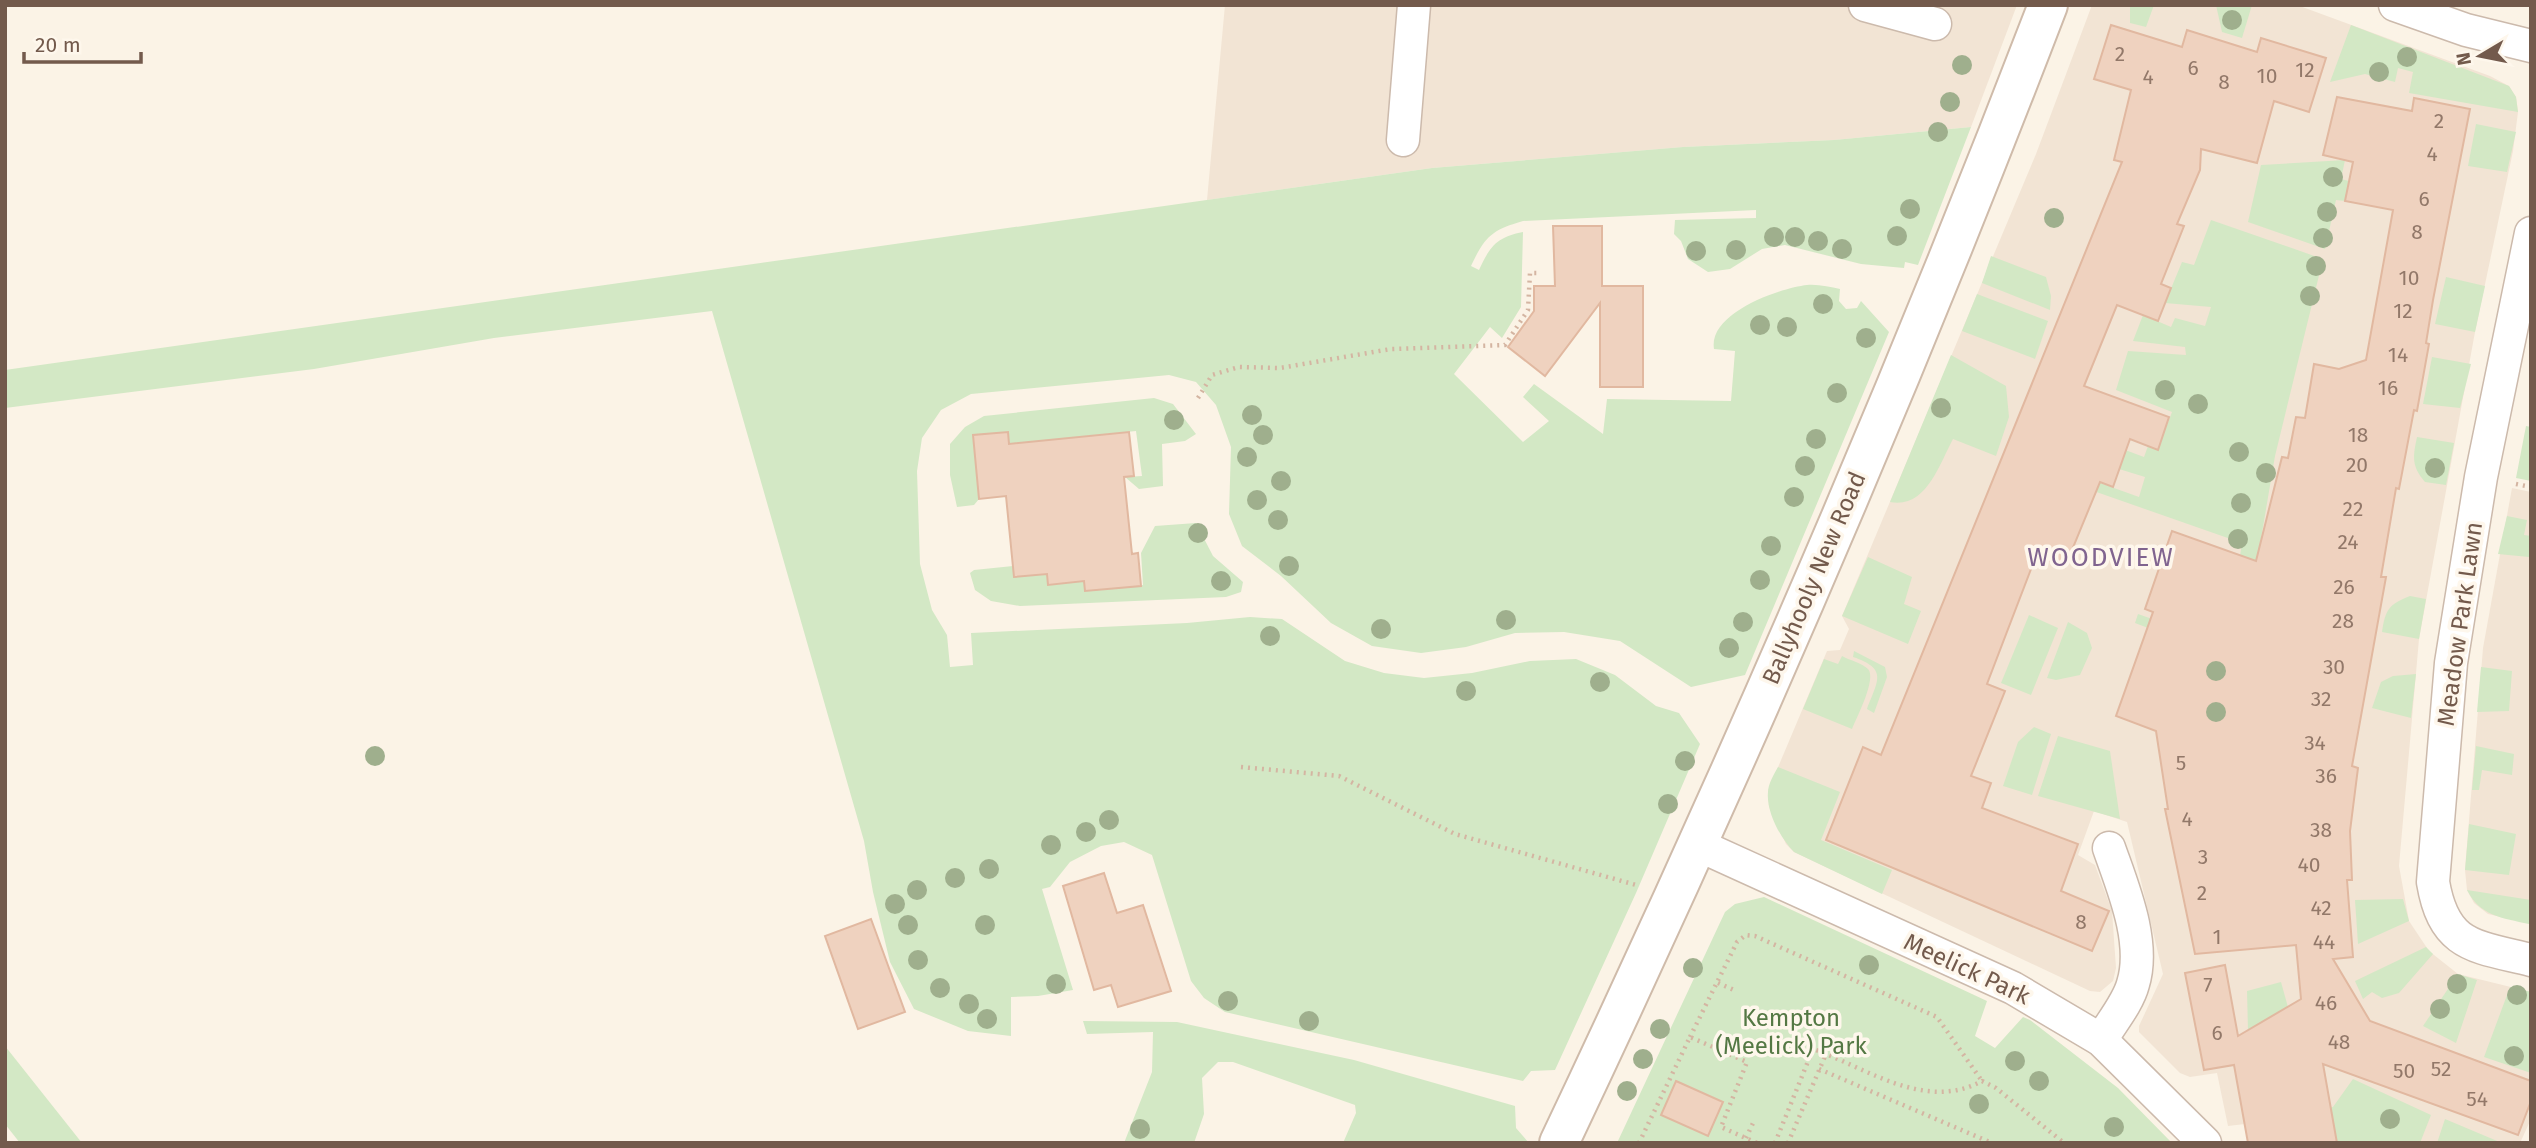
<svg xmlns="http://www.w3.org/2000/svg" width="2536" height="1148" font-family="'Fira Sans',sans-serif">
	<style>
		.residential { fill: #f2e4d4 }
		.green { fill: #d3e8c5 }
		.building { fill: #efd2bf; stroke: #e1b8a0; stroke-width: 2 }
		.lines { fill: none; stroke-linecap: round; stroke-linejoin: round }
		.minor-casing { stroke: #ccbaac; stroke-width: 35 }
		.secondary-casing { stroke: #cfbbaa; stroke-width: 42 }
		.path { stroke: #d4b5a2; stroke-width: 4.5; stroke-dasharray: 2 5; stroke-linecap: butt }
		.minor { stroke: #fff; stroke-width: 32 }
		.secondary { stroke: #fff; stroke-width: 38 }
		.tree { fill: #9faf8d }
		.labels { text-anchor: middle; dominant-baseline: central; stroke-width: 7; stroke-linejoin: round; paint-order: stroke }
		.number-label { font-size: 21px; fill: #927869 }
		.street-label { font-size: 24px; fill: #735a4c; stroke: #fef7ec }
		.park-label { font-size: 24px; fill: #547844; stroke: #fef7ec }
		.neighbourhood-label { font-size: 26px; letter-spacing: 2px; fill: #80648f; stroke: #fef7ec }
	</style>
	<rect width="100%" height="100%" fill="#fbf3e6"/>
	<g class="residential">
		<path d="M1225 5H2017L1971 127 1834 140 1683 147 1432 168 1207 200Z"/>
		<path d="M2092 5H2297L2490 76 2509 86 2516 97 2518 112 2513 151 2475 332 2419 639 2399 866 2409 921 2429 951 2458 974 2531 992V1119L2520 1143H2256L2247 1139 2245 1124 2228 1126 2217 1073 2190 1077 2180 1073 2139 1032V1026L2163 974 2127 822 2094 811 2078 855 2095 865 2112 911 2116 968 2113 981 2100 992 2090 991 1794 852 1786 844 1769 807 1768 791 1827 651 1840 650 1849 629 1842 616 2036 154Z"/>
		<path d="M2512 488 2531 492V924L2488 914 2474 903 2467 890 2465 870 2483 648Z"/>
	</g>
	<g class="green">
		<path d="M2130 5H2154L2146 27 2130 23Z"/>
		<path d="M2216 5H2252L2242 38 2222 32Z"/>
		<path d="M2351 25 2509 86 2516 97 2518 112 2409 93 2413 72 2398 68 2395 82 2365 74 2330 82Z"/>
		<path d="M2476 124 2516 132 2507 172 2468 166Z"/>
		<path d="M1971 127 1918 265 1905 262 1904 268 1861 264 1785 245 1762 249 1730 269 1708 272 1688 259 1681 241 1674 234 1675 220 1756 218V210L1523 221C1492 230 1485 236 1471 266L1479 270C1490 246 1497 237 1523 232L1521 307 1502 338 1490 327 1454 374 1523 442 1549 421 1523 397 1534 384 1603 434 1607 399 1731 401 1735 351 1714 349C1708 313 1780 288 1807 285 1818 284 1830 287 1840 289L1839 301 1846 309 1857 308 1861 301 1889 332 1745 675 1691 687 1620 641 1564 632 1515 633 1466 647 1421 653 1372 646 1331 623 1281 576 1242 546 1229 514 1231 447 1216 405 1196 382 1169 375 971 394 941 410 922 438 917 471 920 564 932 610 947 635 950 667 973 665 971 633 1187 623 1250 617 1282 619 1345 661 1384 673 1424 678 1472 673 1530 661 1576 659 1615 675 1656 706 1679 713 1700 744 1636 893 1555 1070 1531 1071 1523 1081 1225 1012 1204 998 1191 981 1152 855 1124 842 1101 846 1070 862 1050 887 1042 889 1073 990 1038 996 1011 997V1036L968 1031 914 1009 890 962 873 892 864 841 712 311 494 338 314 369 5 408V370L1432 168 1683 147 1834 140Z"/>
		<path d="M2345 160 2341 179 2349 181 2345 201 2336 200 2325 249 2248 222 2261 165Z"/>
		<path d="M2211 220 2323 259 2275 456 2240 663 2135 623 2138 614 2212 640 2228 635 2242 543 2085 488 2089 479 2139 497 2145 477 2119 469 2109 444 2144 457 2148 446 2158 449 2172 412 2116 390 2128 351 2186 355 2185 347 2133 341 2143 315 2171 327 2175 318 2205 326 2211 307 2165 303 2182 262 2194 265Z"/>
		<path d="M1991 256 2046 277 2051 296 2050 310 1982 283Z"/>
		<path d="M2446 277 2485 286 2475 332 2435 324Z"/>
		<path d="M1977 294 2048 321 2035 359 1962 331Z"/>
		<path d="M1951 355 2006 386 2009 417 1996 456 1953 439C1939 465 1926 509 1890 502Z"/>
		<path d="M2432 357 2471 364 2460 408 2423 404Z"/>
		<path d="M1154 398 1173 404 1196 434 1185 441 1162 444 1163 486 1139 489 1125 477 1142 476 1136 431 1009 444 1008 432 973 435 979 499 974 505 957 507 950 475V444L965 427 984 416Z"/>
		<path d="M2526 426 2531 427V481L2516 478Z"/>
		<path d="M2417 437 2454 443 2446 485 2425 482C2411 466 2413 456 2417 437Z"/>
		<path d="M2507 516 2527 520 2524 535 2531 536 2529 557 2498 554Z"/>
		<path d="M1196 523 1213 556 1243 582 1241 592 1226 597 1020 606 991 601 975 590 970 573 974 570 1013 566 1047 574 1048 585 1084 581 1085 591 1143 585 1141 553 1155 526Z"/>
		<path d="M1868 557 1912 577 1904 604 1921 611 1908 644 1842 616Z"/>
		<path d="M2410 596 2426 599 2419 639 2382 632C2385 610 2389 604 2410 596Z"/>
		<path d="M2029 615 2058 628 2031 695 2001 683Z"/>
		<path d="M2068 622 2087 633 2092 648 2080 675 2056 680 2047 678Z"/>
		<path d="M1854 651 1885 667 1887 677 1874 713 1867 709C1878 680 1888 669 1853 657Z"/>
		<path d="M1842 656C1849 660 1862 663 1868 669 1877 678 1857 717 1852 729L1803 709 1824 659 1838 664Z"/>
		<path d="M2481 667 2512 671 2509 711 2477 712Z"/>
		<path d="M2416 674 2411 718 2372 708 2381 682 2393 676Z"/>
		<path d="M2034 727 2051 734 2032 795 2003 786 2018 742Z"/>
		<path d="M2058 736 2110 751 2120 819 2038 796Z"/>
		<path d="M2476 746 2514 754 2512 775 2482 770 2479 790H2472Z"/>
		<path d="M1778 767 1840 792 1821 840 1892 870 1882 894 1794 852C1781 839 1766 812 1768 792 1768 784 1774 774 1778 767Z"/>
		<path d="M2469 824 2516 834 2509 875 2465 870Z"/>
		<path d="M2467 890 2531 900 2529 924C2502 918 2480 916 2467 890Z"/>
		<path d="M1764 897 1987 1001 1975 1036 1995 1048 2023 1017 2030 1020 2118 1088 2172 1143H1617L1725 912 1735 904Z"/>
		<path d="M2403 899 2409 921 2358 944 2355 900Z"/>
		<path d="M2426 947 2433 954 2399 993 2382 998 2372 992 2363 999 2355 981Z"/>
		<path d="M2458 974 2477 980 2456 1043 2423 1026Z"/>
		<path d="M2281 982 2296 1036 2248 1031 2247 991Z"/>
		<path d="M2510 987 2531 992V1073L2484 1057Z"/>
		<path d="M1083 1021 1177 1022 1354 1060 1515 1106 1516 1128 1529 1143H1343L1356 1113 1355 1105 1233 1062H1218L1202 1078 1204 1114 1194 1143H1124L1152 1072 1153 1032 1087 1034Z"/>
		<path d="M5 1046 82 1143H20L5 1124Z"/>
		<path d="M2353 1079 2431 1115 2420 1143H2337L2335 1133 2295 1114 2333 1107Z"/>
		<path d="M2445 1119 2502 1143H2437Z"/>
	</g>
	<g class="building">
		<path d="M2111 25 2182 47 2187 30 2257 52 2261 38 2326 58 2309 112 2274 101 2257 163 2201 149 2200 170 2177 224 2184 226 2161 284 2171 288 2158 321 2117 305 2084 386 2169 417 2158 450 2130 439 2113 487 2100 482 2065 567 2036 556 1987 684 2005 691 1971 776 1991 783 1982 808 2078 844 2061 891 2109 911 2092 951 1826 840 1863 747 1881 755 2122 162 2114 160 2131 90 2094 79Z"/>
		<path d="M2337 97 2412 111 2414 98 2470 109 2433 300 2426 343 2429 344 2417 411 2414 410 2399 489 2396 488 2381 577H2386L2352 766 2358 768 2350 831 2352 880H2347L2353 957 2333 959 2370 1021 2531 1081V1101L2518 1135 2323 1064 2337 1143H2248L2234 1065 2204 1070 2185 973 2225 965 2238 1036 2301 999 2296 945 2195 954 2165 809H2168L2156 731 2116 716 2153 612 2145 609 2172 531 2256 561 2282 457 2288 458 2296 417 2305 418 2314 364 2339 369 2366 360 2393 210 2345 201 2353 162 2323 155Z"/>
		<path d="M1553 226H1602V286H1643V387H1600V303L1545 376 1508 347 1534 311V286H1555Z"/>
		<path d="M1008 432 1009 444 1129 432 1134 476 1124 477 1132 554 1138 553 1141 586 1085 591 1084 581 1048 585 1047 574 1014 577 1006 496 979 499 973 435Z"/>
		<path d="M1104 873 1117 913 1143 905 1171 991 1118 1007 1111 985 1094 990 1063 886Z"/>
		<path d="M871 919 905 1012 858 1029 825 936Z"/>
		<path d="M1676 1081 1723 1102 1708 1136 1661 1115Z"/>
	</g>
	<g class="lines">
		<defs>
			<g id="minor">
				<path d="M1865 5 1935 24"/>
				<path d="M2395 5 2466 30 2531 46"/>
				<path d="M1403 140 1414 5"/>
				<path d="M2531 233 2481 477 2451 663 2433 882C2444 947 2474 946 2531 960"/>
				<path d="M1696 844 2013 988 2101 1040 2205 1143"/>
				<path d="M2101 1040C2111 1023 2128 1003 2133 984 2146 942 2123 888 2109 848"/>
			</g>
			<path id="secondary" d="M1559 1143C1736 770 1900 391 2048 5"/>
		</defs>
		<use href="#minor" class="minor-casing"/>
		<use href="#secondary" class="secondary-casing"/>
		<g class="path">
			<path d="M1198 398 1212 375 1239 367 1280 368 1391 349 1505 345 1528 310 1530 273H1540"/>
			<path d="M2516 484 2531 487"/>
			<path d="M1241 767 1339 776 1455 834 1636 885"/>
			<path d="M1718 983 1734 990"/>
			<path d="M1690 1037 1737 942 1746 935 1755 936 1937 1017 1982 1081"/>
			<path d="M1819 1069 1992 1143"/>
			<path d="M1746 1138 1754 1121"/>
			<path d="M1639 1143 1690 1037 1747 1062 1721 1127 1757 1143"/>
			<path d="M1775 1143 1813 1049C1867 1068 1925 1112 1982 1081L1996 1088 2064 1143"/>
			<path d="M1788 1143 1826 1054"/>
		</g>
		<use href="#minor" class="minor"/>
		<use href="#secondary" class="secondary"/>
	</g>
	<g class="tree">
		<circle cx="2232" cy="20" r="10"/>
		<circle cx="2407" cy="57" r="10"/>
		<circle cx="1962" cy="65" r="10"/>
		<circle cx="2379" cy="72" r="10"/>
		<circle cx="1950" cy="102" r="10"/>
		<circle cx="1938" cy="132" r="10"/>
		<circle cx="2333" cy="177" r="10"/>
		<circle cx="1910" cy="209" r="10"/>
		<circle cx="2327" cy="212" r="10"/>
		<circle cx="2054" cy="218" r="10"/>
		<circle cx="1897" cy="236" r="10"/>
		<circle cx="1774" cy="237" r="10"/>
		<circle cx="1795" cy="237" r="10"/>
		<circle cx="2323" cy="238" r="10"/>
		<circle cx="1818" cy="241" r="10"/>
		<circle cx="1842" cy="249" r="10"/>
		<circle cx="1736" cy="250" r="10"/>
		<circle cx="1696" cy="251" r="10"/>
		<circle cx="2316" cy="266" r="10"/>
		<circle cx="2310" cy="296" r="10"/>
		<circle cx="1823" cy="304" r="10"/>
		<circle cx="1760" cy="325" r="10"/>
		<circle cx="1787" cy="327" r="10"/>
		<circle cx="1866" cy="338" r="10"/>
		<circle cx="2165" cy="390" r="10"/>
		<circle cx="1837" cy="393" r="10"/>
		<circle cx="2198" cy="404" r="10"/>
		<circle cx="1941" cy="408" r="10"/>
		<circle cx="1252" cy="415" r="10"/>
		<circle cx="1174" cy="420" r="10"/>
		<circle cx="1263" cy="435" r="10"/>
		<circle cx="1816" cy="439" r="10"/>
		<circle cx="2239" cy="452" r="10"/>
		<circle cx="1247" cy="457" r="10"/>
		<circle cx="1805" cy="466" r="10"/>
		<circle cx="2435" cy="468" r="10"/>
		<circle cx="2266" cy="473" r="10"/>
		<circle cx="1281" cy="481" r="10"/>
		<circle cx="1794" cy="497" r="10"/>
		<circle cx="1257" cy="500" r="10"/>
		<circle cx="2241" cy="503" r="10"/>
		<circle cx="1278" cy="520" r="10"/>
		<circle cx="1198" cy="533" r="10"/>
		<circle cx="2238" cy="539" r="10"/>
		<circle cx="1771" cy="546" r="10"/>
		<circle cx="1289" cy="566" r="10"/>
		<circle cx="1760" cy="580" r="10"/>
		<circle cx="1221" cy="581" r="10"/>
		<circle cx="1506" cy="620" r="10"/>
		<circle cx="1743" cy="622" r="10"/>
		<circle cx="1381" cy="629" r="10"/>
		<circle cx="1270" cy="636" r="10"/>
		<circle cx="1729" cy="648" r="10"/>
		<circle cx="2216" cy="671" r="10"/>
		<circle cx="1600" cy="682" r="10"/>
		<circle cx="1466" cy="691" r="10"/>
		<circle cx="2216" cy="712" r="10"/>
		<circle cx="375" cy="756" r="10"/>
		<circle cx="1685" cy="761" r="10"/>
		<circle cx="1668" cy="804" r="10"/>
		<circle cx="1109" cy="820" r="10"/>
		<circle cx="1086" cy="832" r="10"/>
		<circle cx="1051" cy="845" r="10"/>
		<circle cx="989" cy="869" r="10"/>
		<circle cx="955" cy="878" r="10"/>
		<circle cx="917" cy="890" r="10"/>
		<circle cx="895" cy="904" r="10"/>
		<circle cx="908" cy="925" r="10"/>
		<circle cx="985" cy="925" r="10"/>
		<circle cx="918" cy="960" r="10"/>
		<circle cx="1869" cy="965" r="10"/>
		<circle cx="1693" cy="968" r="10"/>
		<circle cx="1056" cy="984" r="10"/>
		<circle cx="2457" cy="984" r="10"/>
		<circle cx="940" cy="988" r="10"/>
		<circle cx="2517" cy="995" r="10"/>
		<circle cx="1228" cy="1001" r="10"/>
		<circle cx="969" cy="1004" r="10"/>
		<circle cx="2440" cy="1009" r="10"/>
		<circle cx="987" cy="1019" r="10"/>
		<circle cx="1309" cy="1021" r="10"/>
		<circle cx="1660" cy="1029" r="10"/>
		<circle cx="2514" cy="1056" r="10"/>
		<circle cx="1643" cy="1059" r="10"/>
		<circle cx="2015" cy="1061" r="10"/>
		<circle cx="2039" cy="1081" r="10"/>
		<circle cx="1627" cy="1091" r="10"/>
		<circle cx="1979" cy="1104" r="10"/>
		<circle cx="2390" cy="1119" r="10"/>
		<circle cx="2114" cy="1127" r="10"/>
		<circle cx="1140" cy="1129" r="10"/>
	</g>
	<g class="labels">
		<g class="number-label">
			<text x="2120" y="54">2</text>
			<text x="2193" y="68">6</text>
			<text x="2305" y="70">12</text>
			<text x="2267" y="76">10</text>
			<text x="2148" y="77">4</text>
			<text x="2224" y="82">8</text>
			<text x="2439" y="121">2</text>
			<text x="2432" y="154">4</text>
			<text x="2424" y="199">6</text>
			<text x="2417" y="232">8</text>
			<text x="2409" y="278">10</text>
			<text x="2403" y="311">12</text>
			<text x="2398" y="355">14</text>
			<text x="2388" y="388">16</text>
			<text x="2358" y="435">18</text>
			<text x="2357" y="465">20</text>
			<text x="2353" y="509">22</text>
			<text x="2348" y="542">24</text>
			<text x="2344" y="587">26</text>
			<text x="2343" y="621">28</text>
			<text x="2334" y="667">30</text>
			<text x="2321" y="699">32</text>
			<text x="2315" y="743">34</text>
			<text x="2181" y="763">5</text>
			<text x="2326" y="776">36</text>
			<text x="2187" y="819">4</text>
			<text x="2321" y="830">38</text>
			<text x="2203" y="857">3</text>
			<text x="2309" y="865">40</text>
			<text x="2202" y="893">2</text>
			<text x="2321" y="908">42</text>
			<text x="2081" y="922">8</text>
			<text x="2217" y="937">1</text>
			<text x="2324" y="942">44</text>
			<text x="2208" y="985">7</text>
			<text x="2326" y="1003">46</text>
			<text x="2217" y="1033">6</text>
			<text x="2339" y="1042">48</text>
			<text x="2441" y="1069">52</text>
			<text x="2404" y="1071">50</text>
			<text x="2477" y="1099">54</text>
		</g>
		<g class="street-label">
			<text transform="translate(1814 578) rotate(-67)">Ballyhooly New Road</text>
			<text transform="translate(2460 624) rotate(-82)">Meadow Park Lawn</text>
			<text transform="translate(1967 969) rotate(25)">Meelick Park</text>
		</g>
		<g class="park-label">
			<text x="1791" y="1018">Kempton<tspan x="1791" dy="28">(Meelick) Park</tspan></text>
		</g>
		<g class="neighbourhood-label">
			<text x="2101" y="557">WOODVIEW</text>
		</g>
	</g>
	<rect width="2536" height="1148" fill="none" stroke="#735a4c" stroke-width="14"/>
	<g transform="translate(2480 56) rotate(260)" stroke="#fef7ec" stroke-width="5" paint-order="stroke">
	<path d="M0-5L12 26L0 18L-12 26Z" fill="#735a4c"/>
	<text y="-10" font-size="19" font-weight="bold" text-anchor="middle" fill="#735a4c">N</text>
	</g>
	<path d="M24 52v10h117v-10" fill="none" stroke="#735a4c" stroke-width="3.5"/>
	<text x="35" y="52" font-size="21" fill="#735a4c" stroke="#fef7ec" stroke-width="5" paint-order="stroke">20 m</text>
</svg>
